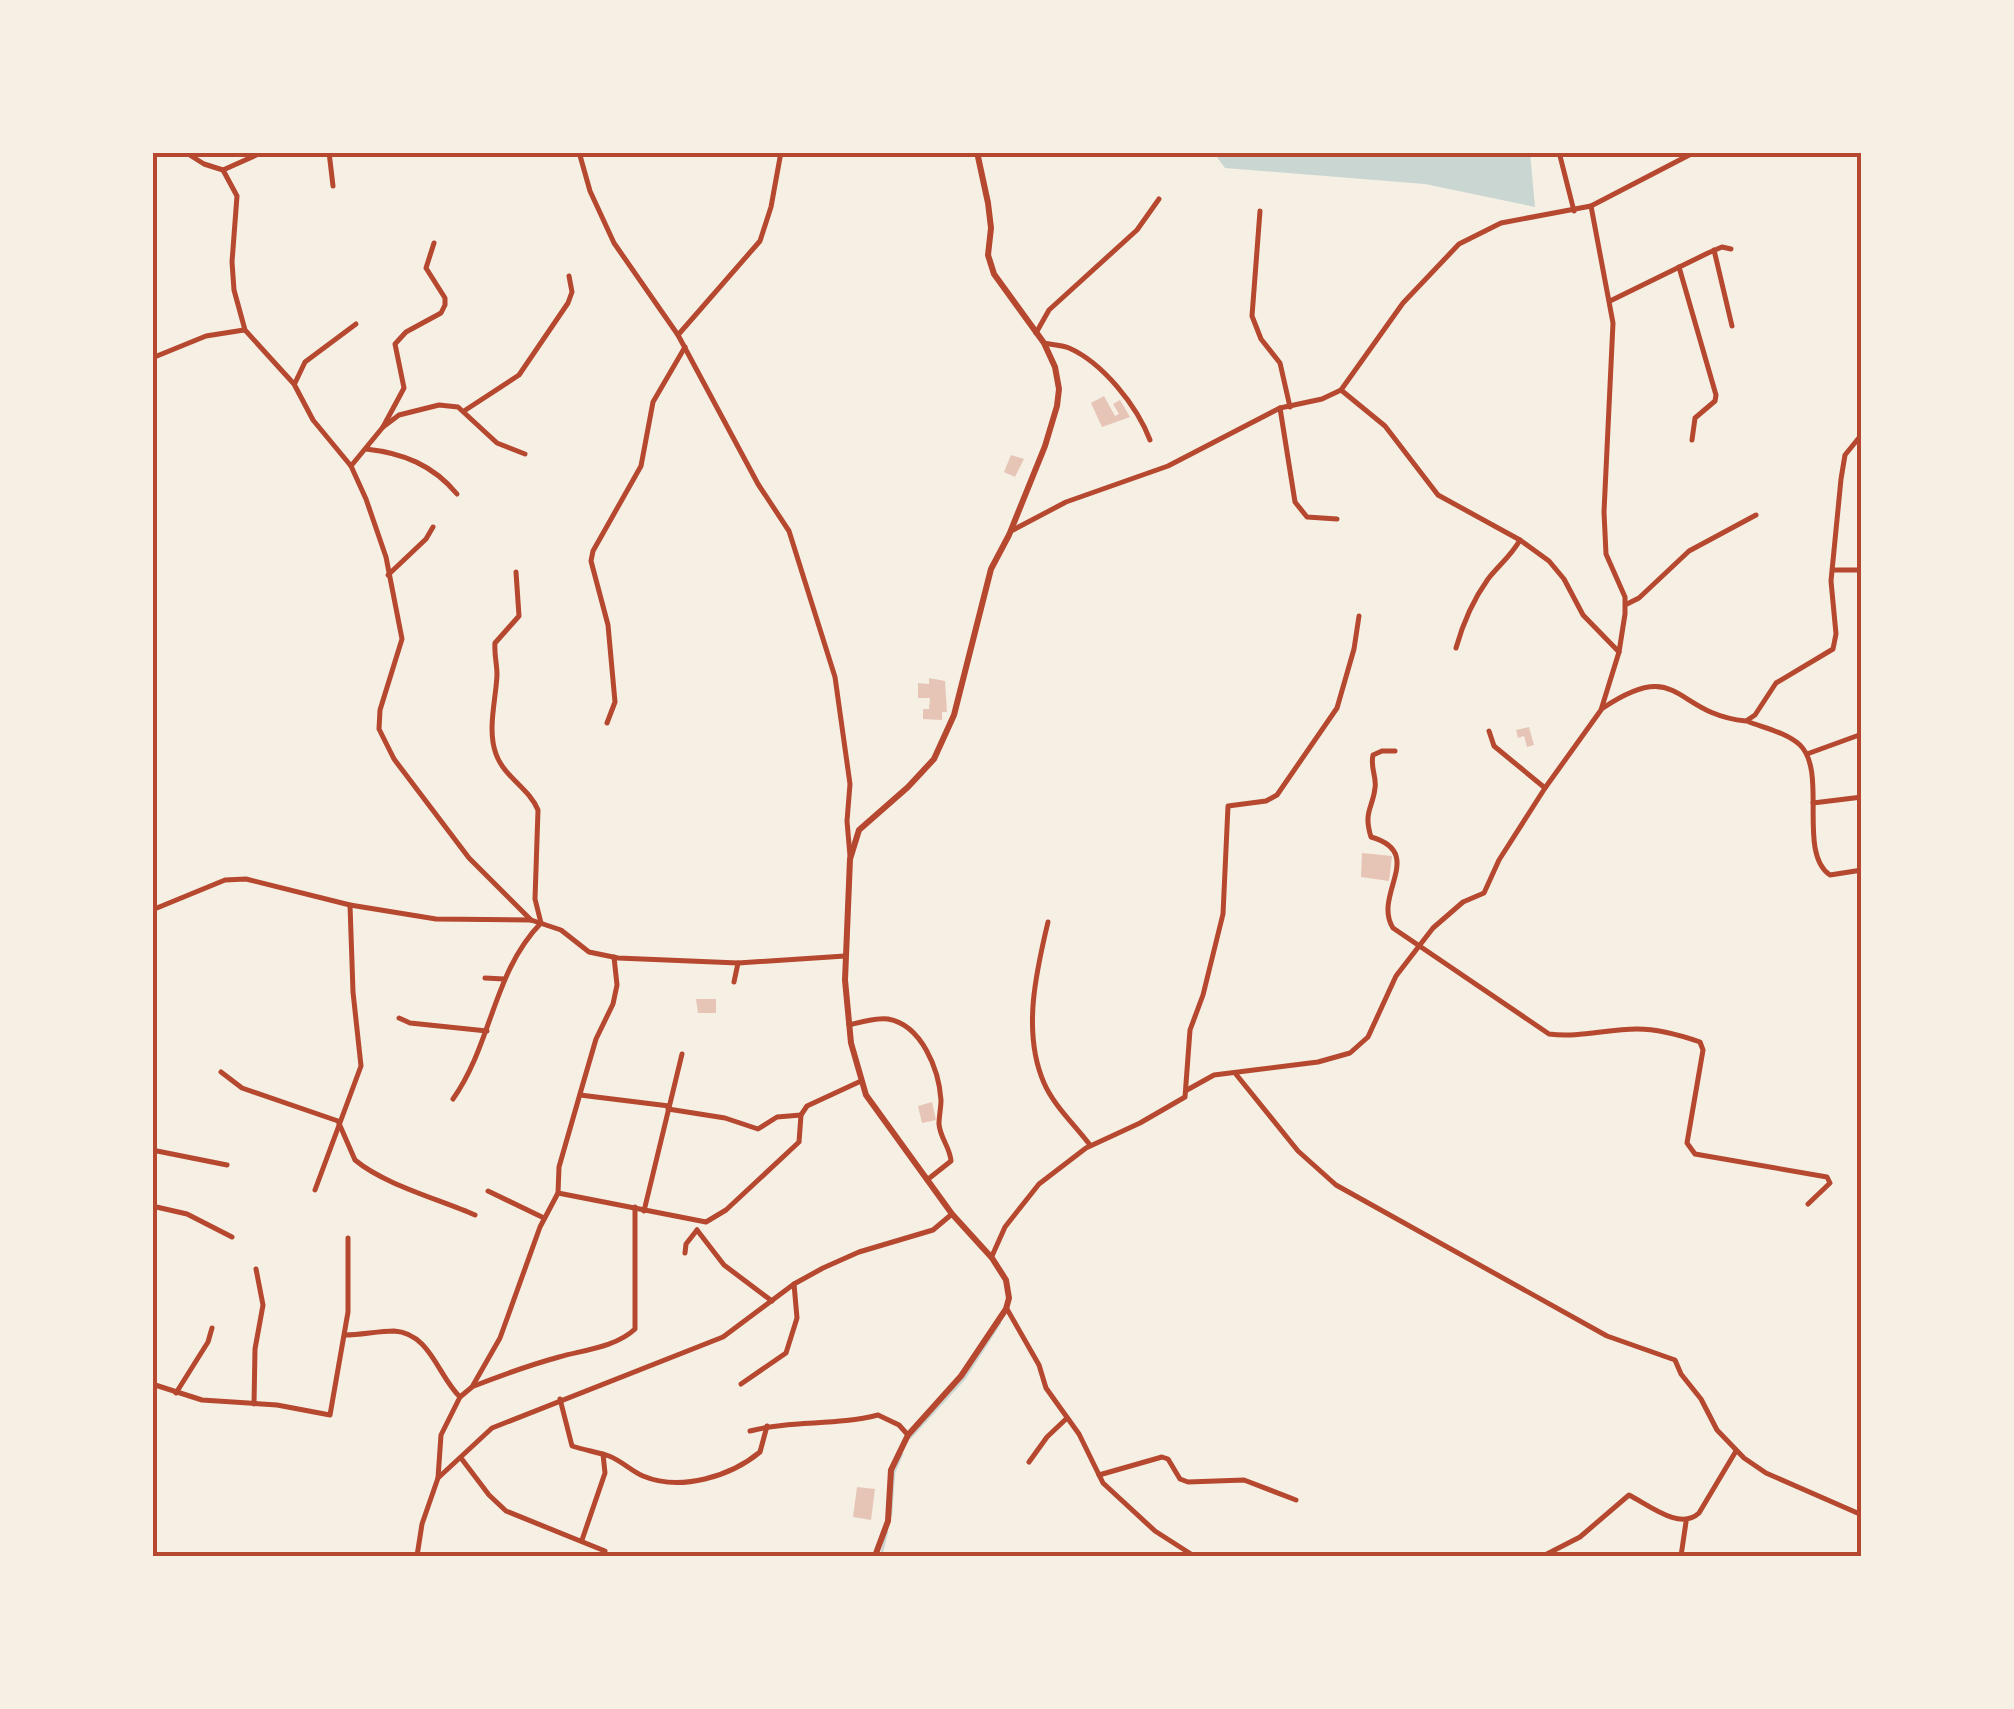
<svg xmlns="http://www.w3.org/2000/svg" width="2014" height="1709" font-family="'IBM Plex Serif',serif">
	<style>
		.water { fill: #c9d6d2 }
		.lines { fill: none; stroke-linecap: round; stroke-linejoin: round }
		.stream { stroke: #c9d6d2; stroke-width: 2.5 }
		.building { fill: #e6c5b7 }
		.minor { stroke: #b5482f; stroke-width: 5 }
		.tertiary { stroke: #b5482f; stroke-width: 6 }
		.neatline { fill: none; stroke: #b5482f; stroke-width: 4 }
	</style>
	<rect width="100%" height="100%" fill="#f6efe4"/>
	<path class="water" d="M1214 153H1530L1535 207 1425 184 1225 168Z"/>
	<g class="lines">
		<g class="stream">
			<path d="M910 1438 964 1379 1000 1323"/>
			<path d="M891 1515 894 1473 902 1454"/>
			<path d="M881 1556 887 1532"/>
		</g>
	</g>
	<g class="building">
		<path d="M1104 396 1115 416 1119 414 1113 404 1120 400 1130 417 1102 427 1091 403Z"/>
		<path d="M1011 455 1024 459 1015 477 1004 472Z"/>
		<path d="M929 678 945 681 947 712H942V720L923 719V709H929L930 698H918V683L929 684Z"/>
		<path d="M1529 727 1534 745 1527 747 1524 736 1518 738 1516 730Z"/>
		<path d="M1362 853 1392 856 1389 881 1361 877Z"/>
		<path d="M696 999H716V1013H698Z"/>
		<path d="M932 1102 936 1120 922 1123 918 1106Z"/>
		<path d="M857 1487 875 1489 871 1520 853 1517Z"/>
	</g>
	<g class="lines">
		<g class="minor">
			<path d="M185 152 204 164 223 170 237 196 232 262 234 290 245 330 294 384 313 420 351 466 366 499 386 557 402 639 380 710 379 729 394 759 469 858 531 920"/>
			<path d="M329 152 333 186"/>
			<path d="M579 152 590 191 614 243 678 335 758 484 789 531 835 677 850 784 847 821 850 856"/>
			<path d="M1559 152 1574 211"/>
			<path d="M152 156 161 152"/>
			<path d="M223 170 263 152"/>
			<path d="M1260 211 1252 316 1261 339 1280 363 1290 407"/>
			<path d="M1714 250 1732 326"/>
			<path d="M1679 267 1716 395 1715 401 1695 418 1692 440"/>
			<path d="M1610 301 1708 253 1722 247 1731 249"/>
			<path d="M1036 333 1049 310 1137 230 1159 199"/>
			<path d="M678 335 760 241 771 207 781 152"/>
			<path d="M1044 343C1052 345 1062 345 1069 348 1103 363 1137 406 1150 440"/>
			<path d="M152 358 206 336 244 330"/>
			<path d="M295 383 305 362 356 324"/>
			<path d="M1341 390 1385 426 1438 495 1520 540 1549 561 1564 579 1583 615 1619 652"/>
			<path d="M1280 408 1295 502 1307 517 1337 519"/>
			<path d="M464 411 519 375 568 303 572 292 569 276"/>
			<path d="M383 427 404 388 395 344 406 332 441 313 445 305V298L426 268 434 243"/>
			<path d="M366 449C403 453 433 465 457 494"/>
			<path d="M351 466 383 427 399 415 439 405 458 407 497 443 525 454"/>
			<path d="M1011 531 1066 502 1168 466 1280 408 1322 399 1341 390 1403 303 1459 244 1501 223 1591 206 1695 152"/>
			<path d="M1833 570H1862"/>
			<path d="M388 575 426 539 433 527"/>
			<path d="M1627 604 1639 598 1689 551 1756 515"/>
			<path d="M1456 648C1463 623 1473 600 1488 579 1499 565 1511 556 1520 540"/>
			<path d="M1603 708C1681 656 1673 714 1746 721L1755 715 1776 683 1833 649 1836 634 1831 581 1841 479 1845 455 1862 434"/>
			<path d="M1749 722C1765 728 1787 733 1800 745 1828 772 1797 853 1830 875L1862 870"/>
			<path d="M607 723 615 702 608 625 591 561 593 551 641 466 653 402 685 347"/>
			<path d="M1489 731 1494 746 1545 788"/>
			<path d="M1395 751H1382L1373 755C1370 768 1377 777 1375 788 1373 808 1363 811 1371 837 1427 853 1372 895 1393 928L1549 1034C1579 1038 1607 1029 1637 1029 1658 1029 1680 1035 1700 1042L1703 1050 1687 1143 1695 1154 1827 1177 1830 1183 1808 1204"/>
			<path d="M1807 754 1862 734"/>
			<path d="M1813 803 1862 797"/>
			<path d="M152 910 225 880 246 879 350 905 436 919 531 920 561 930 589 952 618 958 738 963 845 956"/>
			<path d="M1048 922C1036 972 1022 1033 1044 1083 1054 1106 1075 1125 1090 1145"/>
			<path d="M485 978 504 979"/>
			<path d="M734 982 738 963"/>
			<path d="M399 1018 410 1023 487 1031"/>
			<path d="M849 1025C861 1022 877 1017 888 1019 922 1025 939 1070 941 1100 941 1108 939 1116 939 1124 940 1138 950 1147 951 1161L927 1180"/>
			<path d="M221 1072 242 1088 338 1121 355 1160C385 1185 439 1199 475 1215"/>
			<path d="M1235 1073 1298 1151 1336 1185 1607 1336 1675 1360 1681 1374 1701 1399 1717 1430 1744 1458 1766 1473 1862 1515"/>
			<path d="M1187 1090 1214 1075 1318 1062 1350 1053 1368 1037 1396 976 1433 928 1463 902 1484 893 1499 860 1545 788 1601 710 1619 652 1625 614V597L1606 554 1604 512 1613 323 1591 206"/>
			<path d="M580 1095 669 1106"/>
			<path d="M453 1099C492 1044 493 972 541 923L535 899 538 810C529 788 504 777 496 754 487 730 496 699 497 675 497 664 494 654 495 643L519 616 516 572"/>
			<path d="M668 1109 725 1118 758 1129 777 1117 801 1115"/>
			<path d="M152 1150 227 1165"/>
			<path d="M315 1190 361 1066 353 992 350 905"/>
			<path d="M488 1191 544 1218"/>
			<path d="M558 1193 706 1222 726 1210 799 1142 801 1115 807 1106 861 1081"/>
			<path d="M152 1206 187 1214 232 1237"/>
			<path d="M644 1211 682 1054"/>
			<path d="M697 1230 724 1265 772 1301"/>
			<path d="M685 1253 686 1244 697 1230"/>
			<path d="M992 1256 1005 1227 1039 1184 1086 1148 1140 1123 1185 1097 1190 1030 1203 995 1223 914 1228 806 1266 801 1277 795 1337 708 1354 649 1359 616"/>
			<path d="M1007 1309 1039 1365 1046 1388 1079 1434 1103 1483 1155 1531 1194 1556"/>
			<path d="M345 1335C361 1335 378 1331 394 1331 430 1333 438 1376 460 1397"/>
			<path d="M152 1384 202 1400 277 1405 330 1415 348 1312V1238"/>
			<path d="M741 1384 786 1353 797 1318 794 1284"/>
			<path d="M474 1386C502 1375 530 1365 559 1357 584 1350 616 1347 635 1329V1207"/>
			<path d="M176 1393 208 1342 212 1328"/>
			<path d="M560 1399 572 1446C584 1450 597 1452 609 1456 622 1461 631 1471 643 1476 681 1492 731 1476 760 1452L767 1426"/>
			<path d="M254 1404 255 1349 263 1305 256 1269"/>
			<path d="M750 1431C792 1420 836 1426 878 1415L899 1425 908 1435"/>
			<path d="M461 1458 489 1495 506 1511 605 1551"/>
			<path d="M1029 1462 1047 1437 1066 1419"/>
			<path d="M1099 1475 1162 1457 1168 1459 1180 1479 1188 1482 1244 1480 1296 1500"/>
			<path d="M438 1478 441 1435 460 1397 472 1387 500 1338 540 1227 558 1193 559 1167 582 1087 596 1039 613 1004 617 985 614 957"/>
			<path d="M582 1540 605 1473 603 1454"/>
			<path d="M417 1556 422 1524 438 1478 492 1428 723 1337 794 1284 823 1268 859 1252 933 1230 952 1214"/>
			<path d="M1543 1556 1580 1537 1629 1495C1649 1505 1680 1531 1699 1513L1736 1451"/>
			<path d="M1681 1556 1686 1522"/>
		</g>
		<path class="tertiary" d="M875 1556 888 1521 891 1470 908 1435 961 1376 1006 1309 1009 1298 1006 1280 992 1258 952 1214 866 1095 851 1043 845 980 850 859 859 830 908 787 934 759 954 715 991 569 1009 535 1045 446 1057 406 1059 389 1055 367 1044 343 994 274 988 255 991 228 988 203 977 152"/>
	</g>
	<rect width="2014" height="1709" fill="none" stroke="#f6efe4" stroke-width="310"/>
	<rect x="155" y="155" width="1704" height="1399" class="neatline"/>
</svg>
